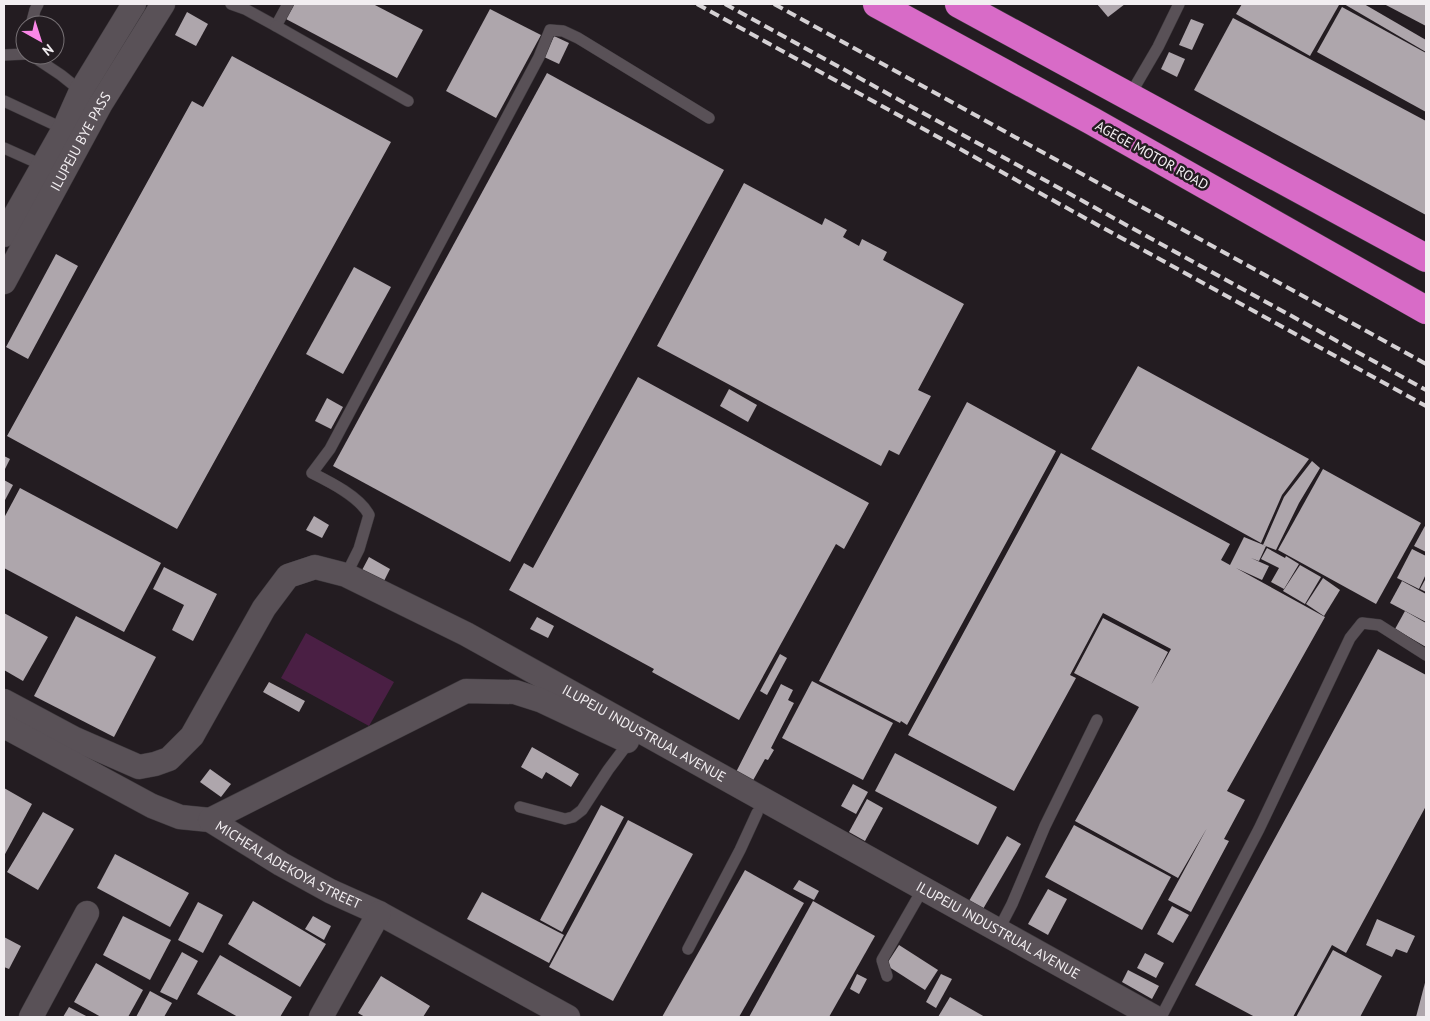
<svg xmlns="http://www.w3.org/2000/svg" width="1430" height="1021" font-family="'PT Sans',sans-serif">
	<style>
		.green { fill: #4a1f44 }
		.building { fill: #aea6ac }
		.lines { fill: none; stroke-linecap: round; stroke-linejoin: round }
		.lane-casing { stroke: #3f3a3e; stroke-width: 12 }
		.street-casing { stroke: #3f3a3e; stroke-width: 25 }
		.highway-casing { stroke: #3f3a3e; stroke-width: 29 }
		.lane { stroke: #595157; stroke-width: 11 }
		.street { stroke: #595157; stroke-width: 24 }
		.highway { stroke: #d86bc7; stroke-width: 28 }
		.rail { stroke: #d5d1d4; stroke-width: 4; stroke-dasharray: 10 5; stroke-linecap: butt }
		.labels { text-anchor: middle; dominant-baseline: central; stroke-width: 5; stroke-linejoin: round; paint-order: stroke }
		.street-label { font-size: 14px; fill: #f2eef1; stroke: #231c21 }
	</style>
	<rect width="100%" height="100%" fill="#231c21"/>
	<path class="green" d="M306 633 394 682 369 726 281 678Z"/>
	<g class="building">
		<path d="M294 4H373L423 30 397 78 286 19Z"/>
		<path d="M1097 4H1125L1108 17Z"/>
		<path d="M1242 4H1336L1339 5 1310 56 1236 14Z"/>
		<path d="M1344 4H1364L1426 40V52Z"/>
		<path d="M1384 4H1426V26Z"/>
		<path d="M1342 7 1426 53V112L1317 52Z"/>
		<path d="M490 9 541 35 496 118 446 91Z"/>
		<path d="M187 12 208 24 196 46 175 35Z"/>
		<path d="M1233 18 1426 121V215L1194 90Z"/>
		<path d="M1191 19 1204 24 1192 50 1179 45Z"/>
		<path d="M554 36 569 43 559 64 544 57Z"/>
		<path d="M1169 52 1185 59 1177 77 1161 69Z"/>
		<path d="M232 56 391 142 177 529 7 436 192 101 203 107Z"/>
		<path d="M547 73 724 170 510 562 333 466Z"/>
		<path d="M744 183 822 225 825 218 847 230 843 237 859 246 862 239 887 252 883 260 964 304 918 390 931 396 899 455 889 450 881 466 657 346Z"/>
		<path d="M56 254 78 266 28 359 6 347Z"/>
		<path d="M354 267 391 287 343 374 306 354Z"/>
		<path d="M1138 366 1309 459 1282 495 1261 543 1091 449Z"/>
		<path d="M638 377 869 503 844 549 836 544 739 720 652 672 654 669 509 590 524 563 533 568Z"/>
		<path d="M729 389 757 405 748 422 720 406Z"/>
		<path d="M327 398 343 407 331 429 315 421Z"/>
		<path d="M967 402 1056 451 907 725 901 721 900 723 819 681Z"/>
		<path d="M1061 453 1230 544 1221 560 1230 565 1244 537 1266 546 1259 561 1251 558 1269 566 1262 580 1236 568 1325 617 1227 791 1245 800 1224 839 1229 841 1191 912 1168 900 1207 828 1178 878 1075 821 1139 707 1074 673 1103 618 1168 652 1151 685 1171 649 1103 613 1070 675 1076 678 1014 791 908 735Z"/>
		<path d="M4 456 10 459 4 471Z"/>
		<path d="M1312 461 1320 468 1299 503 1276 550 1263 545 1284 497Z"/>
		<path d="M1323 469 1421 523 1376 604 1278 550Z"/>
		<path d="M4 480 13 485 4 502Z"/>
		<path d="M20 488 161 563 124 632 4 568V518Z"/>
		<path d="M314 516 329 525 322 538 306 530Z"/>
		<path d="M1426 524V552L1414 546Z"/>
		<path d="M1267 548 1285 558 1286 556 1299 564 1284 589 1271 582 1279 568 1261 559Z"/>
		<path d="M1412 549 1426 556V574L1419 589 1397 578Z"/>
		<path d="M369 557 390 569 383 583 361 572Z"/>
		<path d="M1300 565 1321 577 1305 604 1283 591Z"/>
		<path d="M164 567 217 594 193 641 172 630 184 605 153 589Z"/>
		<path d="M1323 578 1340 590 1324 616 1306 604Z"/>
		<path d="M1426 578V592L1420 589Z"/>
		<path d="M1402 581 1426 594V622L1390 603Z"/>
		<path d="M1405 611 1426 623V647L1395 629Z"/>
		<path d="M4 613 48 637 23 681 4 670Z"/>
		<path d="M76 616 156 657 114 737 34 696Z"/>
		<path d="M537 617 554 626 548 638 530 629Z"/>
		<path d="M1378 649 1426 675V806L1346 953 1332 945 1293 1017H1255L1195 985Z"/>
		<path d="M780 654 787 658 767 695 760 691Z"/>
		<path d="M812 681 893 723 863 780 782 738Z"/>
		<path d="M269 682 305 701 299 712 263 692Z"/>
		<path d="M781 684 793 690 788 700 794 703 771 748 774 750 768 760 765 759 751 784 733 778Z"/>
		<path d="M532 747 579 774 571 787 546 772 542 779 521 767Z"/>
		<path d="M895 753 997 807 978 845 875 791Z"/>
		<path d="M210 769 231 784 221 797 200 782Z"/>
		<path d="M853 784 868 792 856 814 841 806Z"/>
		<path d="M4 788 32 804 4 856Z"/>
		<path d="M867 799 883 808 865 841 849 832Z"/>
		<path d="M601 805 624 817 562 932 540 920Z"/>
		<path d="M43 812 74 829 38 890 7 872Z"/>
		<path d="M628 820 693 854 613 1001 549 967Z"/>
		<path d="M1074 825 1171 877 1142 930 1045 877Z"/>
		<path d="M1007 836 1021 844 983 909 969 901Z"/>
		<path d="M115 854 189 893 170 927 97 888Z"/>
		<path d="M745 870 804 903 739 1017H662Z"/>
		<path d="M799 880 819 891 814 900 793 889Z"/>
		<path d="M1048 889 1067 899 1048 935 1028 924Z"/>
		<path d="M482 892 564 935 549 963 467 919Z"/>
		<path d="M253 901 326 944 300 987 228 944Z"/>
		<path d="M813 901 875 936 829 1017H749Z"/>
		<path d="M198 902 223 915 203 953 178 940Z"/>
		<path d="M1172 906 1189 915 1173 943 1157 934Z"/>
		<path d="M123 916 171 940 150 980 103 955Z"/>
		<path d="M313 916 331 926 324 940 305 929Z"/>
		<path d="M1377 919 1415 936 1407 953 1396 949 1392 957 1366 945Z"/>
		<path d="M4 937 21 946 9 969 4 967Z"/>
		<path d="M899 945 938 970 925 990 886 965Z"/>
		<path d="M1333 950 1382 976 1360 1017H1296Z"/>
		<path d="M182 952 198 961 177 1000 160 992Z"/>
		<path d="M1145 953 1164 963 1156 978 1137 968Z"/>
		<path d="M220 955 292 997 280 1017H238L197 994Z"/>
		<path d="M96 963 143 990 128 1017H101L74 1002Z"/>
		<path d="M1128 970 1159 986 1152 999 1122 982Z"/>
		<path d="M857 974 867 979 859 994 850 989Z"/>
		<path d="M941 974 952 979 936 1008 926 1002Z"/>
		<path d="M381 976 430 1006 423 1017H365L358 1013Z"/>
		<path d="M1426 979V1017H1416Z"/>
		<path d="M150 991 172 1003 164 1017H136Z"/>
		<path d="M950 997 985 1017H938Z"/>
		<path d="M69 1007 88 1017H63Z"/>
	</g>
	<g class="lines">
		<defs>
			<g id="lane">
				<path d="M231 4 245 9 276 26 288 4"/>
				<path d="M31 25 35 10 38 4"/>
				<path d="M276 26 408 101"/>
				<path d="M4 55 25 54"/>
				<path d="M31 55 61 75 81 91"/>
				<path d="M1130 95 1158 47 1179 4"/>
				<path d="M4 101 64 129"/>
				<path d="M4 148 42 165"/>
				<path d="M346 575 359 549 369 515C360 497 330 482 312 473L330 449 539 57 550 30 563 31 578 38 709 118"/>
				<path d="M520 807 565 819 573 817 582 810 608 770 629 742"/>
				<path d="M998 931 1012 904 1045 826 1097 720"/>
				<path d="M688 949 740 850 757 813"/>
				<path d="M887 976 882 960 917 899"/>
				<path d="M1161 1017 1259 829 1350 638 1362 623 1379 625 1426 655"/>
			</g>
			<g id="street">
				<path d="M4 235 64 129 81 91 134 4"/>
				<path id="s1" d="M4 282 100 105 163 4"/>
				<path id="s2" d="M4 701 75 739 139 767 155 764 169 759 192 736 264 608 288 576 315 567 346 575 466 634 1154 1017"/>
				<path id="s3" d="M4 726 152 806 180 817 210 820 281 864 330 891 379 913 568 1017"/>
				<path d="M210 820 466 691 515 692 540 700 627 741"/>
				<path d="M31 1017 87 913"/>
				<path d="M321 1017 379 913"/>
			</g>
			<g id="highway">
				<path d="M877 4 1092 121 1426 310"/>
				<path d="M959 4 1426 258"/>
			</g>
		</defs>
		<use href="#lane" class="lane-casing"/>
		<use href="#street" class="street-casing"/>
		<use href="#highway" class="highway-casing"/>
		<use href="#lane" class="lane"/>
		<use href="#street" class="street"/>
		<use href="#highway" class="highway"/>
		<g class="rail">
			<path d="M697 4 1426 406"/>
			<path d="M725 4 1426 390"/>
			<path d="M774 4 1426 364"/>
		</g>
	</g>
	<g class="labels">
		<g class="street-label">
			<text stroke="none"><textPath href="#s1" startOffset="160">ILUPEJU BYE PASS</textPath></text>
			<text transform="translate(1152 155) rotate(29)">AGEGE MOTOR ROAD</text>
			<text stroke="none"><textPath href="#s2" startOffset="799">ILUPEJU INDUSTRUAL AVENUE</textPath></text>
			<text stroke="none"><textPath href="#s3" startOffset="319">MICHEAL ADEKOYA STREET</textPath></text>
			<text stroke="none"><textPath href="#s2" startOffset="1204">ILUPEJU INDUSTRUAL AVENUE</textPath></text>
		</g>
	</g>
	<rect width="1430" height="1021" fill="none" stroke="#f2eef1" stroke-width="10"/>
	<g transform="translate(40 40) rotate(141)"><circle r="24" fill="#231c21" stroke="#767074"/>
	<path d="M0-4L9 19L0 12L-9 19Z" fill="#fa87e7"/>
	<text y="-8" font-size="14" font-weight="bold" text-anchor="middle" fill="#f2eef1">N</text>
	</g>
</svg>
